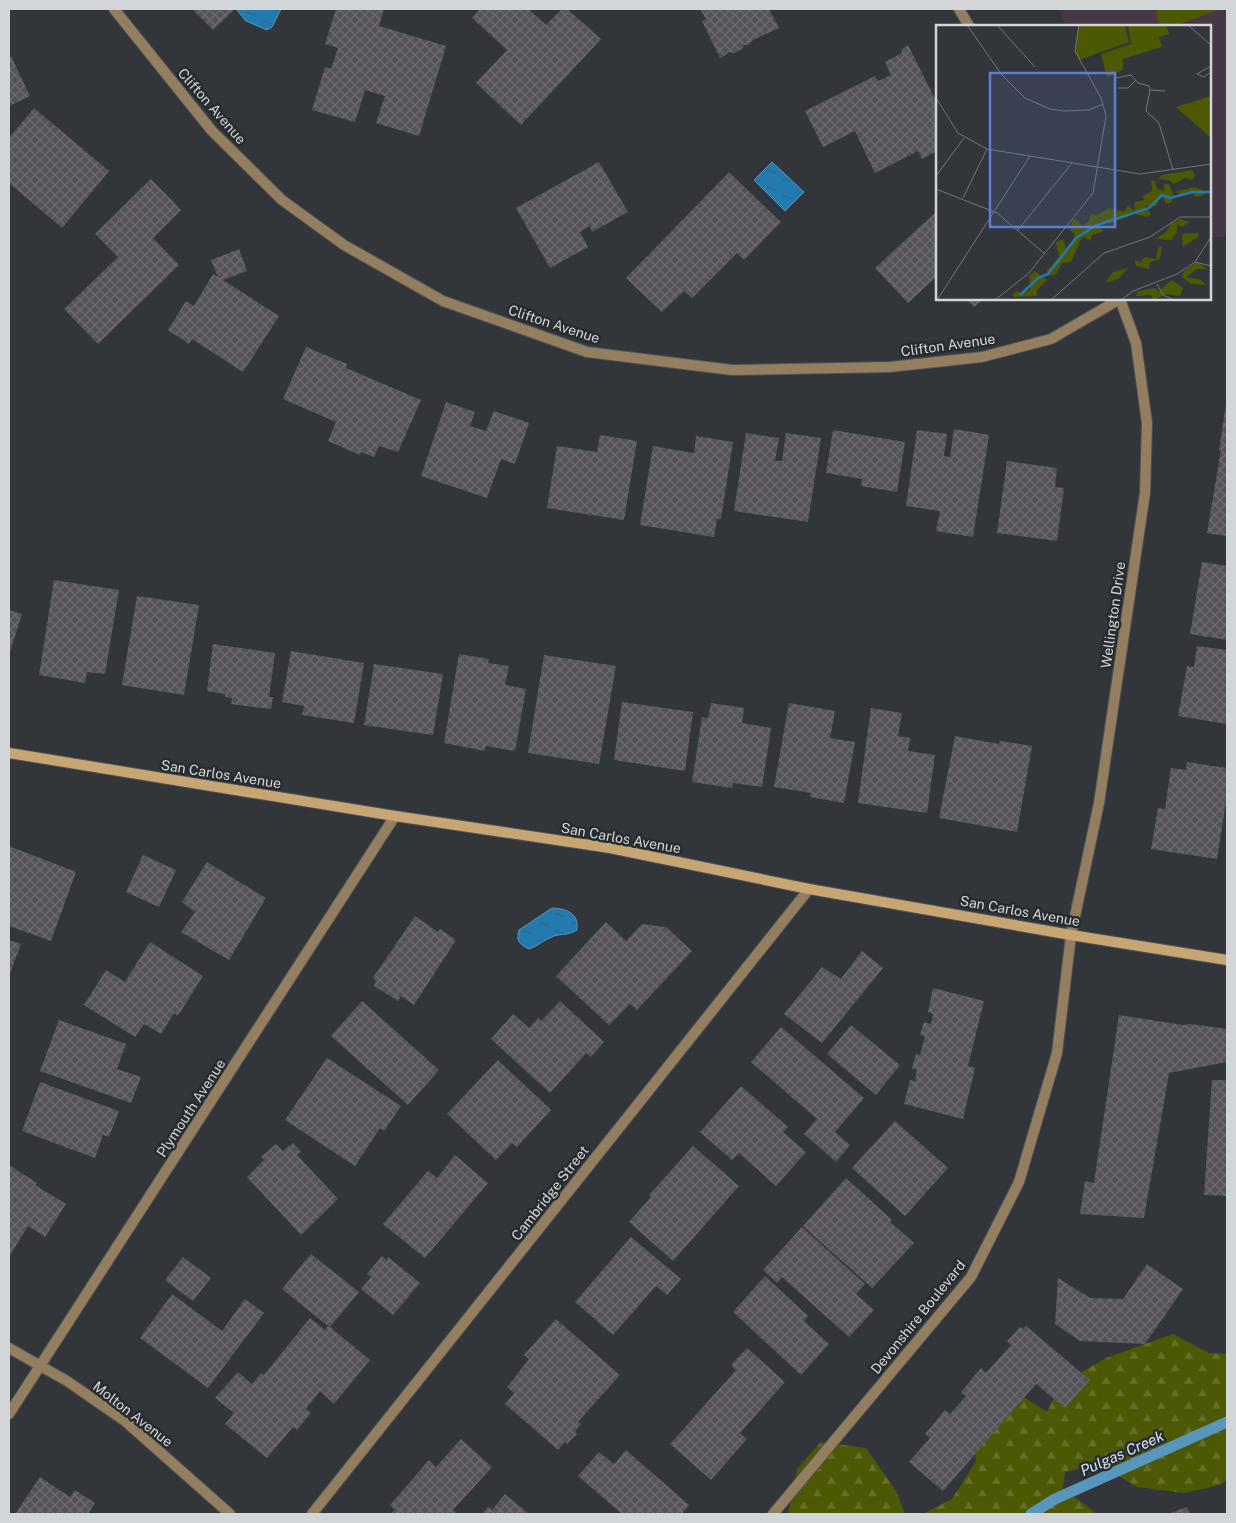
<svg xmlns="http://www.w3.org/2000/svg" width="1236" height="1523" font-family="'Public Sans',sans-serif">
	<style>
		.education { fill: #473744 }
		.grass { fill: #4c5804 }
		.forest { fill: url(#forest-firs) }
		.water { fill: url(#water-ripples); stroke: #5896bb }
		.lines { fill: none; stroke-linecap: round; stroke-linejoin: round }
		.stream { stroke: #5896bb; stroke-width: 11 }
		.building { fill: url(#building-cross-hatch) }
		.street-casing { stroke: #4f5356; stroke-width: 12 }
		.secondary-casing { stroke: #4f5356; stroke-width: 12 }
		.street { stroke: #937e5f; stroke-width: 10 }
		.secondary { stroke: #c7a674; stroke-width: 10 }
		.labels { text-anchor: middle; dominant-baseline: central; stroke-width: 5; stroke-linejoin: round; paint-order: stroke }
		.street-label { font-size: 14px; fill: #d3d6d8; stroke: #282c2f }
		.water-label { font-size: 15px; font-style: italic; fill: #d2e5f4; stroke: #282c2f }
		.inset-river { fill: none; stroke: #237aaf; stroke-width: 2.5 }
		.inset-road { fill: none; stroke: #727679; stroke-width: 1 }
		.view { fill: #5d7ed8; fill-opacity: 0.15; stroke: #5d7ed8; stroke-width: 2.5 }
		.inset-edge { fill: none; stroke: #d3d6d8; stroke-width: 2.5 }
	</style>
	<defs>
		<pattern id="forest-firs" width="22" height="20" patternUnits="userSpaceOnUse" patternTransform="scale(1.25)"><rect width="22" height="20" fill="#4c5804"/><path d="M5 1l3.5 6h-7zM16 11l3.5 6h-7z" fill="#656f28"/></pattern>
		<pattern id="water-ripples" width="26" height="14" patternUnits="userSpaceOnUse" patternTransform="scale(1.25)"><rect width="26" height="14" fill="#237aaf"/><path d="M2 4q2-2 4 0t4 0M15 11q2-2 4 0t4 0" fill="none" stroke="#2e6383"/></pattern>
		<pattern id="building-cross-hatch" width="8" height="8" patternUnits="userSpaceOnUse" patternTransform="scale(1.25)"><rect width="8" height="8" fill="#555358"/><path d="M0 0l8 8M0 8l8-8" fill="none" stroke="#6d6b6f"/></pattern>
	</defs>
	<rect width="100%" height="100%" fill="#32363a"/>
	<path class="education" d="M1059 9H1227V236L1210 238V26H1066Z"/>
	<path class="grass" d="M1155 9H1221L1174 26H1160Z"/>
	<g class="forest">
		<path d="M1173 1334 1209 1353 1227 1354V1481L1219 1485 1185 1493 1137 1487 1099 1464 1065 1472 1063 1488 1097 1514H923L952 1499 976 1461 970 1415 996 1379 1047 1412 1061 1384 1106 1358Z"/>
		<path d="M821 1442 866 1448 896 1491 905 1514H788L797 1469Z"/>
	</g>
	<g class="water">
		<path d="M236 9H281L272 27 267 30 246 21Z"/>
		<path d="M772 162 804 192 785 211 754 180Z"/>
		<path d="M552 908C566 909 579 912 577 930 567 936 563 933 554 936 545 939 538 946 529 949 519 944 516 941 519 930Z"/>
	</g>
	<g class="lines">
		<path class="stream" d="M1031 1514 1055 1499 1227 1422"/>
	</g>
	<g class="building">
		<path d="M192 9H233L234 10 213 30Z"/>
		<path d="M336 9H384L379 26 446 46 419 136 376 123 385 96 365 90 355 122 312 110 325 67 331 69 338 48 325 44Z"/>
		<path d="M480 9H528L546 25 562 9H567L601 39 521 125 476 83 507 50 472 18Z"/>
		<path d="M700 9H769L779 28 753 40 748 45H743V48L735 53 728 52 727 54 720 58 702 21 706 19Z"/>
		<path d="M908 45 937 103V151L922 159 918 151 875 173 855 131 823 147 805 111 875 76 878 81 891 75 885 62 902 53 901 50Z"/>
		<path d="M11 56 30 96 9 106V58Z"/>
		<path d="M34 108 109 171 62 228 9 183V138Z"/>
		<path d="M599 162 628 212 592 232 590 226 580 232 588 247 550 268 516 208Z"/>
		<path d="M729 172 781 222 744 260 737 253 692 298 684 291 662 312 626 278Z"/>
		<path d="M151 179 181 210 153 238 179 265 98 344 64 309 118 257 95 234Z"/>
		<path d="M937 211V276L908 303 875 268Z"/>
		<path d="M239 249 247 271 223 280 279 316 243 372 192 339 189 344 168 330 186 301 194 306 213 274 218 277 211 260Z"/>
		<path d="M966 299H983L974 307Z"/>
		<path d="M306 347 347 364 346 368 421 400 398 452 379 446 374 457 361 452 360 455 328 441 336 422 283 399Z"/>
		<path d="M446 402 475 412 470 426 486 431 494 411 529 423 515 464 501 459 487 498 421 476Z"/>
		<path d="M1226 404H1227V536L1207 533 1221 450H1219Z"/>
		<path d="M954 429 989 435 973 537 936 531 940 511 906 506 917 430 947 434 944 456 950 457Z"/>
		<path d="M833 430 905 442 897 492 861 486 862 479 826 473Z"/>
		<path d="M746 433 779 438 775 461H782L786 433 821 438 808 522 734 511Z"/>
		<path d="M600 435 637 441 624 520 547 508 557 446 597 452Z"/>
		<path d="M696 436 733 442 721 519H717L714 537 640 525 653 446 694 453Z"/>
		<path d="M1007 461 1057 468 1055 487 1064 488 1057 541 997 533Z"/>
		<path d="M1202 562 1227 566V640L1190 634Z"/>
		<path d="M54 580 119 590 105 674 87 672 85 683 39 675Z"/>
		<path d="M137 596 199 605 184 695 122 685Z"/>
		<path d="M9 610 22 614 9 655Z"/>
		<path d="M213 644 275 653 269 697H273L271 709 231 704 232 698 225 697V694L207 691Z"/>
		<path d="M1197 646 1227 650V724L1178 716 1187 666 1194 667Z"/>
		<path d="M291 651 364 663 354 723 302 715 304 706 282 702Z"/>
		<path d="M459 654 489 659 488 663 509 666 505 685 526 689 515 751 486 746 485 751 444 743Z"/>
		<path d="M544 655 616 666 599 764 528 753Z"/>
		<path d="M374 664 443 674 433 735 364 725Z"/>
		<path d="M622 702 693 712 685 771 614 760Z"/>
		<path d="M711 703 744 708 742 723 771 728 762 787 733 783 732 788 692 782 702 717 708 718Z"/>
		<path d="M789 703 835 711 830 738 855 742 844 803 810 797 811 793 774 787Z"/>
		<path d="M871 708 902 713 898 736 910 738 908 751 935 755 927 813 858 803Z"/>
		<path d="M955 736 999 744 1000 741 1032 746 1017 832 939 818Z"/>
		<path d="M1187 762 1227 768V795L1217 859 1151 849 1158 808 1165 809 1171 768 1186 770Z"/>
		<path d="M9 846 76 872 51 941 9 926Z"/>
		<path d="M143 855 176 870 159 907 126 892Z"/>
		<path d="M207 862 266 898 229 960 181 932 195 912 182 902Z"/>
		<path d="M415 916 438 932 440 929 456 940 414 1005 401 996 398 1001 374 986 376 981 373 978Z"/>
		<path d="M606 922 626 941 642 924 666 927 692 951 637 1010 630 1004 609 1025 556 976Z"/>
		<path d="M9 940 21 944 9 976Z"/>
		<path d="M150 942 203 976 178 1016 174 1013 161 1034 144 1024 135 1037 84 1005 106 970 125 982Z"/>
		<path d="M862 951 883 968 822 1043 784 1014 822 967 841 979Z"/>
		<path d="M933 988 984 1001 968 1066 975 1068 963 1119 904 1104 910 1080 915 1081 917 1070 912 1068 916 1054 920 1055 925 1036 920 1035 924 1022 931 1024 933 1014 928 1012Z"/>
		<path d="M362 1001 439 1070 408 1105 331 1036Z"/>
		<path d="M560 1001 604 1042 591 1057 586 1053 550 1093 491 1039 513 1014 529 1028 538 1018 541 1021Z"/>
		<path d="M1119 1015 1183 1025 1190 1024 1227 1029V1062L1169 1073 1144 1218 1080 1214 1085 1181 1094 1183Z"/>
		<path d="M59 1020 126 1044 117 1069 141 1077 131 1103 40 1071Z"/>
		<path d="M851 1025 900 1065 876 1095 827 1054Z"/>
		<path d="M781 1027 864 1098 835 1132 850 1145 836 1162 804 1134 817 1119 751 1062Z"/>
		<path d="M327 1058 401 1106 384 1131 380 1128 355 1166 285 1120Z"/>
		<path d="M498 1060 551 1110 517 1147 512 1143 496 1160 447 1114Z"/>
		<path d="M1212 1080H1227V1196L1204 1195Z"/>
		<path d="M40 1082 119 1111 109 1137 103 1135 95 1158 22 1131Z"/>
		<path d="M741 1086 788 1127 783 1132 806 1152 776 1186 739 1153 732 1160 700 1132Z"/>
		<path d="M895 1121 948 1168 905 1216 852 1168Z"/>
		<path d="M293 1143 301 1152 297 1155 338 1199 301 1235 247 1177 264 1160 261 1157 276 1144 283 1151Z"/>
		<path d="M693 1146 739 1186 673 1261 629 1222 651 1197 649 1195Z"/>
		<path d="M455 1155 488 1183 425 1258 383 1224 428 1171 437 1178Z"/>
		<path d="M9 1165 37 1183 35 1185 66 1204 45 1237 28 1226 9 1257Z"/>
		<path d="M846 1178 892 1220 890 1222 914 1243 872 1288 803 1226Z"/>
		<path d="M802 1227 865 1284 856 1294 874 1310 849 1337 782 1277 777 1283 763 1270Z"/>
		<path d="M631 1237 681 1279 667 1295 656 1286 613 1335 575 1302Z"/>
		<path d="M311 1254 359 1292 330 1327 370 1360 334 1404 320 1391 306 1409 311 1413 297 1430 293 1427 267 1458 225 1424 234 1413 215 1398 238 1372 252 1384 261 1373 264 1375 310 1318 325 1330 328 1326 282 1289Z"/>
		<path d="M382 1256 387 1260 388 1257 420 1283 393 1315 361 1289 371 1277 367 1274Z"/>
		<path d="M183 1257 211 1278 193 1301 165 1280Z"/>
		<path d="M1147 1264 1183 1289 1145 1344 1080 1341 1055 1324 1058 1278 1090 1298 1123 1299Z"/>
		<path d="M765 1276 808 1316 804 1321 829 1344 801 1375 733 1312Z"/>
		<path d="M172 1294 222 1331 245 1299 264 1313 208 1388 140 1338Z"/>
		<path d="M556 1319 620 1375 578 1422 581 1424 575 1431 577 1434 567 1444 565 1442 558 1450 505 1404 514 1393 507 1387 529 1359 524 1355Z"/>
		<path d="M1026 1326 1090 1380 1065 1408 1036 1384 943 1491 909 1462 930 1438 925 1434 945 1410 950 1414 966 1396 961 1392 981 1368 986 1373 1011 1345 1007 1341 1020 1327 1023 1329Z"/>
		<path d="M747 1348 785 1382 740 1433 747 1439 711 1480 670 1444 736 1370 731 1365Z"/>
		<path d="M461 1439 492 1467 453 1510 458 1514H391L395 1510 390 1505 429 1460 436 1467Z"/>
		<path d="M626 1450 689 1505 682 1514H622L578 1476 599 1452 614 1464Z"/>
		<path d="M40 1477 70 1497 75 1490 95 1503 88 1514H15Z"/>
		<path d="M505 1494 529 1514H482L488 1507 492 1510Z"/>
		<path d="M1187 1507 1190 1514H1168Z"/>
	</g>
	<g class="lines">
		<defs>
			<g id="street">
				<path d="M114 9 212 131 282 200 344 245 443 301 587 352 732 370 890 367 982 357 1051 339 1120 299"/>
				<path d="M959 9 969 26"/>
				<path d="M9 1348 67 1381 125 1421 230 1514"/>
				<path d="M9 1414 395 816"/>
				<path d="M312 1514 809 889"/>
				<path d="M773 1514 971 1277 1019 1182 1057 1053 1071 935 1099 803 1145 493 1147 423 1136 343 1120 299"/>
			</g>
			<path id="secondary" d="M9 753 395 816 610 848 809 889 1071 935 1227 960"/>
		</defs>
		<use href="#street" class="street-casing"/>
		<use href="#secondary" class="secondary-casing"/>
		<use href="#street" class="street"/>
		<use href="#secondary" class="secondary"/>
	</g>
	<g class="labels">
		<g class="street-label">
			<text transform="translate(212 106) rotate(49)">Clifton Avenue</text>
			<text transform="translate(554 324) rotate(18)">Clifton Avenue</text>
			<text transform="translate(948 345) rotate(-8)">Clifton Avenue</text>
			<text transform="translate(1113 615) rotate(-82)">Wellington Drive</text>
			<text transform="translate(221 774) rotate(9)">San Carlos Avenue</text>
			<text transform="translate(621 838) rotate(10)">San Carlos Avenue</text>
			<text transform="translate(1020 911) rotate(10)">San Carlos Avenue</text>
			<text transform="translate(191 1108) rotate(-57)">Plymouth Avenue</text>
			<text transform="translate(550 1193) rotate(-52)">Cambridge Street</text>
			<text transform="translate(918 1317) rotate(-51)">Devonshire Boulevard</text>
			<text transform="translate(133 1414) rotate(38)">Molton Avenue</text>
		</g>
		<g class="water-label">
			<text transform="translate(1122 1453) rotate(-24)">Pulgas Creek</text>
		</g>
	</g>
	<g transform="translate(936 25)">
		<rect width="275" height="275" fill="#32363a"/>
		<path d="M192 0H230L233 9 223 12 226 22 187 34V45L171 52 165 29 195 19Z" fill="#4c5804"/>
		<path d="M256 145 259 150 256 155 249 153 238 159 233 155 222 154 226 150ZM215 155 219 156 221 164 228 166V159H233L237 168 236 177 230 179 227 172 223 173 221 181H209L215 189 212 192 198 189 199 177 208 175 207 171 216 166ZM258 162 267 165 270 169 260 172 257 168 247 170 239 167ZM192 180 198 186 196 190 174 199 162 197 167 207 156 210 154 216 148 212 145 214 135 237 126 238 120 249 112 251 111 245 123 232 120 217 127 214 131 227 135 221 139 209 134 205 137 194 142 195 146 202 153 196 155 188 160 191 173 183 188 187ZM245 194 253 197 246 202 241 199V207L236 215 220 214 232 205 235 198ZM249 208H263L262 212 247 222 246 210ZM226 221 224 234 214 237 213 244 200 241 199 235 205 238 208 232 220 234 222 223ZM261 237 271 244H260L251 252 265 255 270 260 255 259 246 252 248 246ZM192 243 182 254 169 258 177 247ZM99 246 111 255 101 265V271L78 272 76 270 81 266 86 268 94 265 93 251ZM236 255 247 263 244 271 230 269 218 275 215 270 200 271 202 266 219 263 223 266Z" fill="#4c5804"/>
		<path d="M142 0H189L193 17 143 35 139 26ZM275 71V113L240 82Z" fill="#4c5804"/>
		<path class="inset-river" d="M84 270 102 253 112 249 140 213 161 200 213 183 226 170 234 173 257 167H275"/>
		<path class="inset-road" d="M31 0 66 50 89 73 114 84 128 86 153 85 167 79M61 0 99 42M252 0 275 20M275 41 261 49 268 52 275 47M180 53 195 50 202 58 213 61 214 65M182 63H192L200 55M214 65 210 86 223 98 237 145M214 65 229 66M0 73 22 108 51 124 204 149 275 139M0 151 28 113M0 164 61 188 109 229M27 173 51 124M82 205 136 138M259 237 275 241M221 259 227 270 238 275M1 275 94 131M59 275 93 248 157 168 170 91 165 73 139 26 143 0M115 275 168 228 214 212 244 192H275M185 275 197 266 241 249 259 237 275 212"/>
		<path class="view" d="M54 48H179V202H54Z"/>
		<rect width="275" height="275" class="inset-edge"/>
	</g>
	<rect width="1236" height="1523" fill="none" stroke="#d3d6d8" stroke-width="20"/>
</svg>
